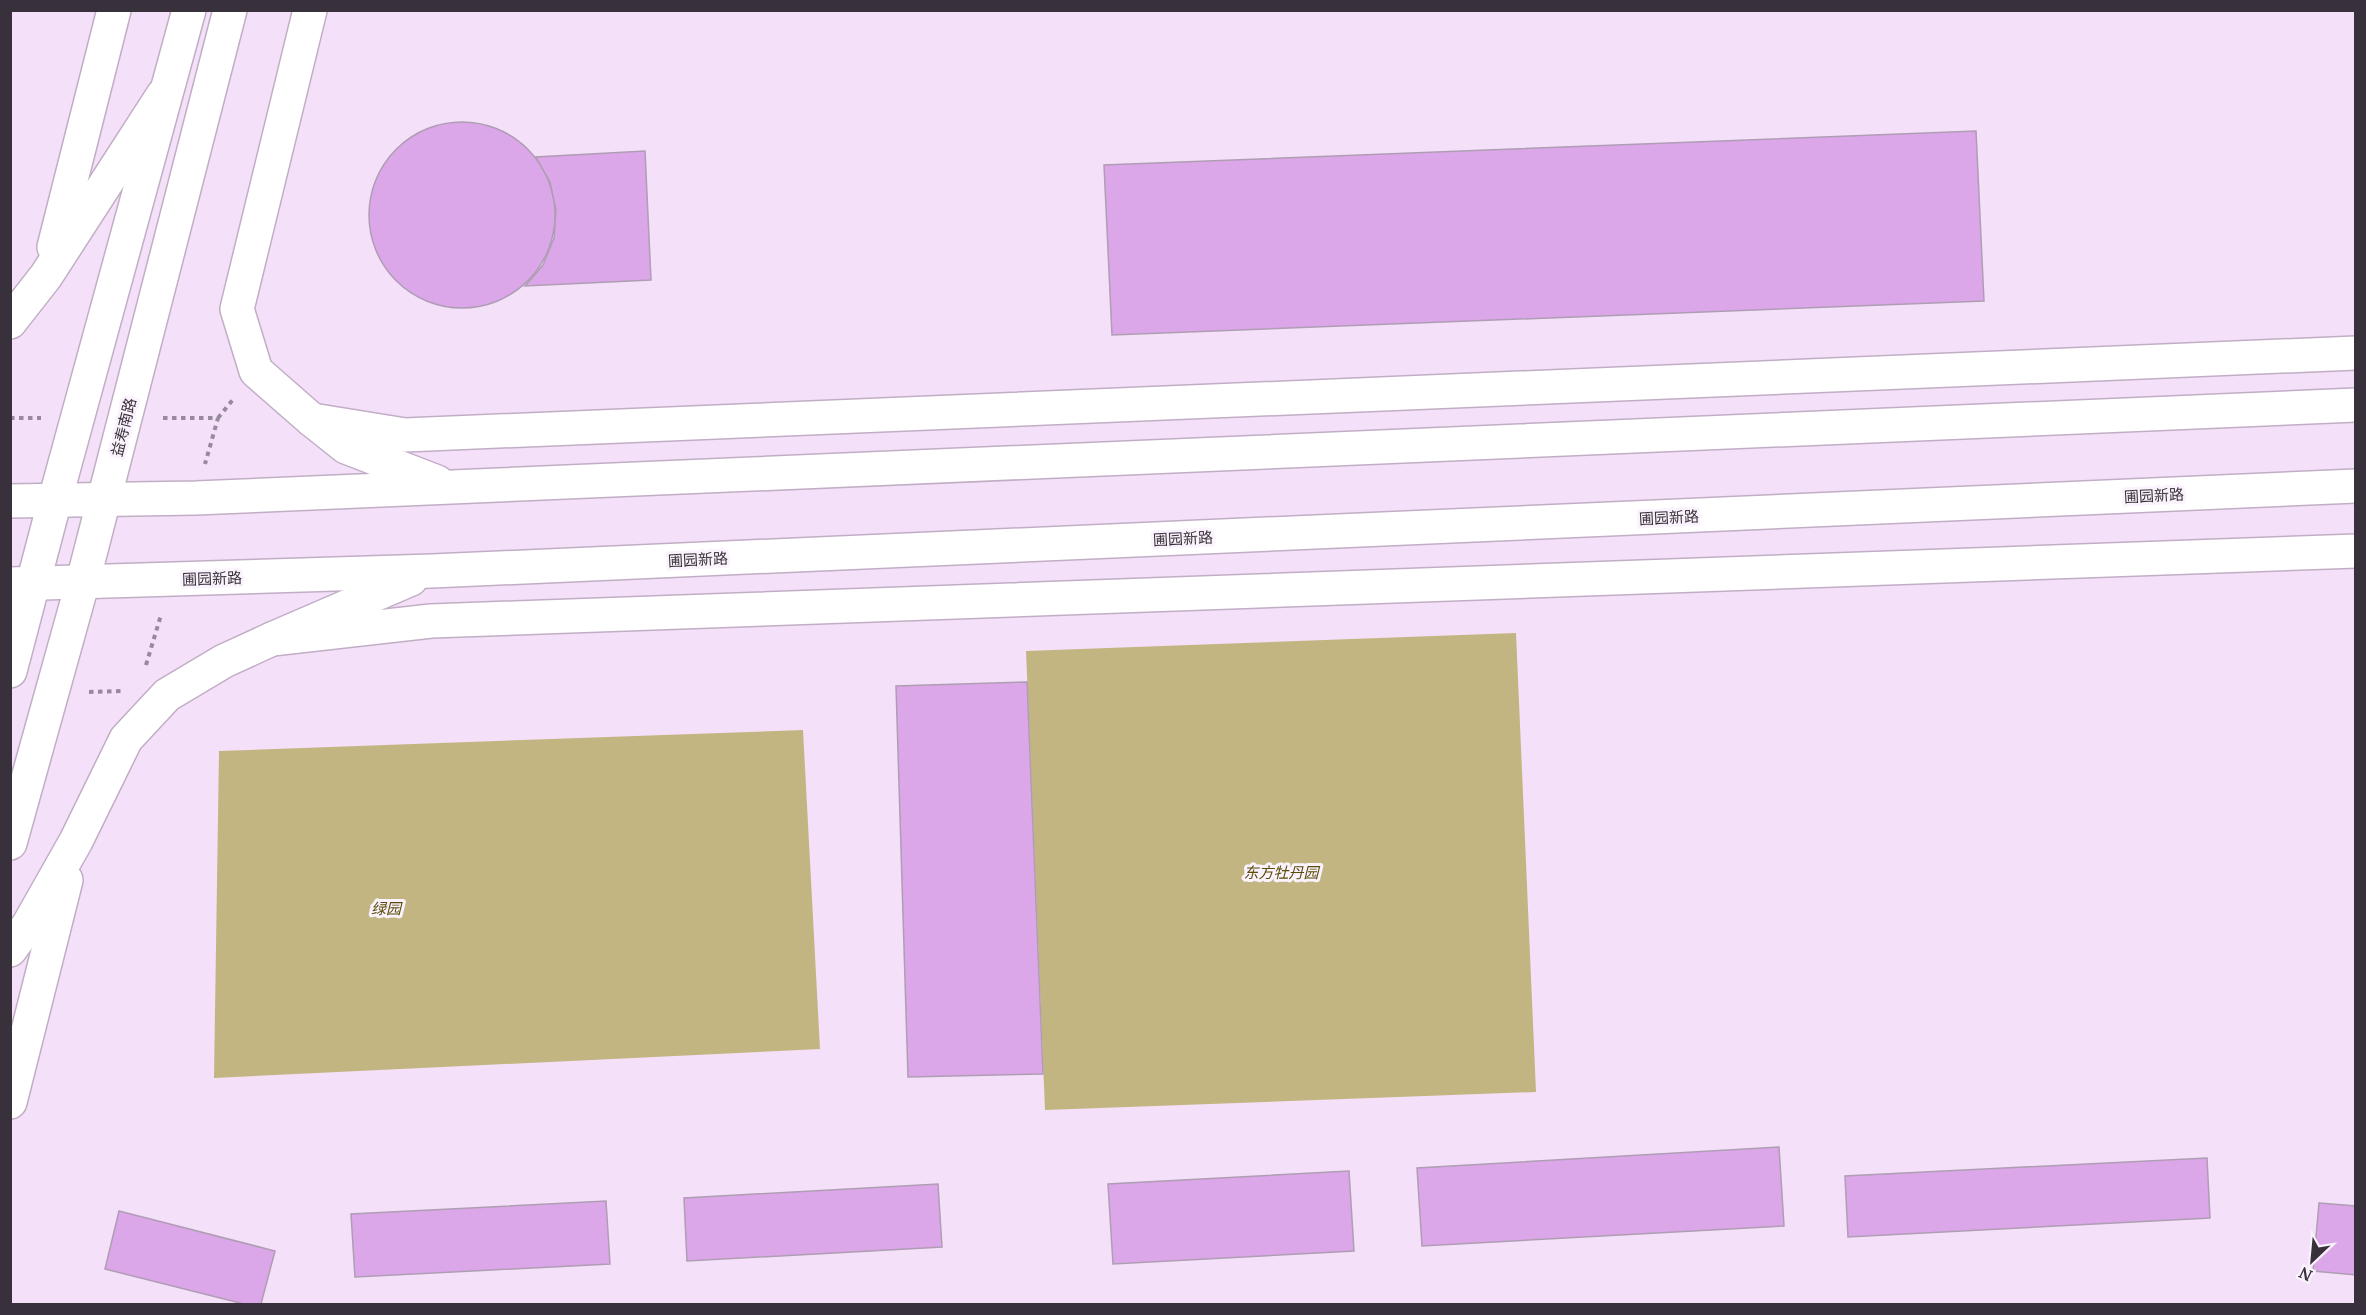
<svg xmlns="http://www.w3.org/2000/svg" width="2366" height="1315" font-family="'PT Serif','Noto Sans SC',serif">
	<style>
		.green { fill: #c3b581 }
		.building { fill: #dca7e9; stroke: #af9db4; stroke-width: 1.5 }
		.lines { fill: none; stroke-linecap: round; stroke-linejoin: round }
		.minor-casing { stroke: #c1aec5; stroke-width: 36 }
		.major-casing { stroke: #c1aec5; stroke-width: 36 }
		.path { stroke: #988a9c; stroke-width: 4; stroke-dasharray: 4.5 4.5; stroke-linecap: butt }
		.minor { stroke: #fff; stroke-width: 33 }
		.major { stroke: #fff; stroke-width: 33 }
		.labels { text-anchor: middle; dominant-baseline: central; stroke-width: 6; stroke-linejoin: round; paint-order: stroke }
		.street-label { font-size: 15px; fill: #38303a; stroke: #faf2fc }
		.park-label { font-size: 15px; font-style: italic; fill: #5a4b06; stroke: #faf2fc }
	</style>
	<rect width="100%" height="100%" fill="#f4e0f9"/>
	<g class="green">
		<path d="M1516 633 1536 1092 1045 1110 1026 651Z"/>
		<path d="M803 730 820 1049 214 1078 219 751Z"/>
	</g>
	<g class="building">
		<circle cx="462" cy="215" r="93"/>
		<path d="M1976 131 1984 301 1112 335 1104 165Z"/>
		<path d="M645 151 651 280 525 286 543 265 554 238 556 210 550 182 536 157Z"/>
		<path d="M1027 682 1043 1074 908 1077 896 686Z"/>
		<path d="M1779 1147 1784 1226 1422 1246 1417 1168Z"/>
		<path d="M2207 1158 2210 1218 1848 1237 1845 1176Z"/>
		<path d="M1349 1171 1354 1251 1113 1264 1108 1184Z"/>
		<path d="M938 1184 942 1247 687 1261 684 1198Z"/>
		<path d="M606 1201 610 1264 355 1277 351 1214Z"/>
		<path d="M2319 1203 2356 1206V1275L2313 1271Z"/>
		<path d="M119 1211 275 1251 261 1304H244L105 1269Z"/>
	</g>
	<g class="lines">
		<defs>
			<g id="minor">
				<path d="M310 10 237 309 256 371 312 420 346 447 437 482"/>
				<path d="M54 247 114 10"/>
				<path d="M10 322 46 276 163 95"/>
				<path d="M312 420 405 435 2356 353"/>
				<path d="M10 501 196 498 2356 405"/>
				<path d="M10 584 432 571 2356 486"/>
				<path d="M272 639 431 621 2356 551"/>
				<path d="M10 950 29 924 76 841 126 739 167 695 224 661 272 639 411 579"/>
				<path d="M10 1102 66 880"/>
			</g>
			<g id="major">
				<path d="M10 671 55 500 189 10"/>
				<path d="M10 843 83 581 230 10"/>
			</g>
		</defs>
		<use href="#minor" class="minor-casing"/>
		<use href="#major" class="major-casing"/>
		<g class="path">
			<path d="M10 418H41"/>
			<path d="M163 418H218L205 464"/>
			<path d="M218 418 235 397"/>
			<path d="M146 665 161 615"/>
			<path d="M89 692 121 691"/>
		</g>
		<use href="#minor" class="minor"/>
		<use href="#major" class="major"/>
	</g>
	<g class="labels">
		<g class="street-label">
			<text transform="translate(123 427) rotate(-76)">益寿南路</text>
			<text transform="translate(2154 495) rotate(-3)">圃园新路</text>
			<text transform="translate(1669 517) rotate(-3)">圃园新路</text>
			<text transform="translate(1183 538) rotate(-3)">圃园新路</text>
			<text transform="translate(698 559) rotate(-3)">圃园新路</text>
			<text transform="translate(212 578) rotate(-2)">圃园新路</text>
		</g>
		<g class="park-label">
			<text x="1281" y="872">东方牡丹园</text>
			<text x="386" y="908">绿园</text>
		</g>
	</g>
	<rect width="2366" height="1315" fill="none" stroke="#38303a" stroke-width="24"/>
	<g transform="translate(2312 1261) rotate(206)" stroke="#faf2fc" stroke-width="4.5" paint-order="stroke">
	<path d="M0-4.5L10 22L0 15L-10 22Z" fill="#38303a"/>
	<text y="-9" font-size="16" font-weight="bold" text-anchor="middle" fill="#38303a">N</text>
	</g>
</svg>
